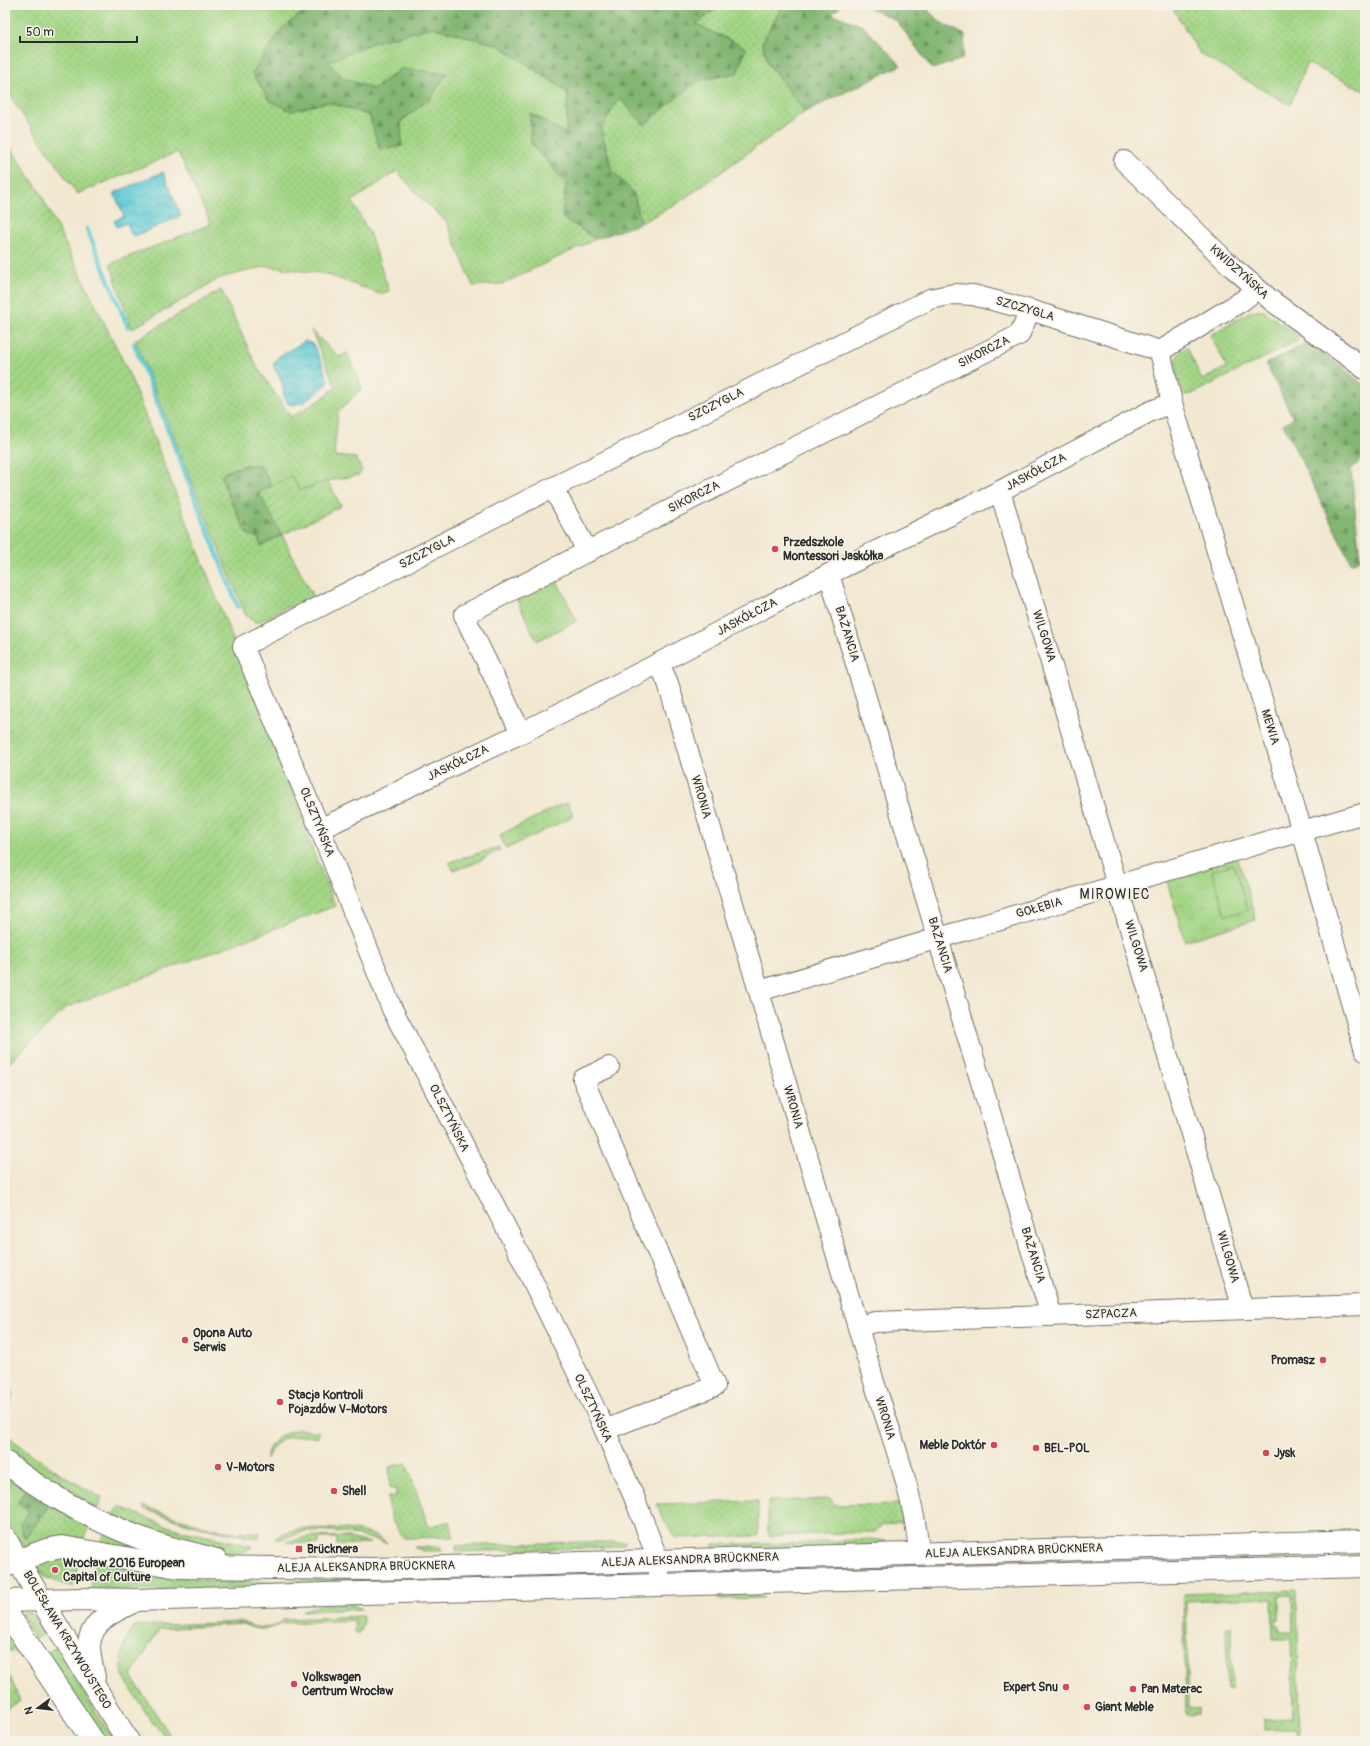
<svg xmlns="http://www.w3.org/2000/svg" width="1370" height="1746" font-family="Pangolin,sans-serif">
	<style>
		.grass { fill: url(#grass-dots); stroke: #678058; fill-rule: evenodd }
		.forest { fill: url(#forest-firs); stroke: #56704e }
		.park { fill: url(#park-tufts); stroke: #678058 }
		.garden { fill: url(#garden-furrows); stroke: #678058 }
		.pitch { fill: #a3d585; stroke: #678058 }
		.water { fill: url(#water-waves); stroke: #447a80 }
		.lines { fill: none; stroke-linecap: round; stroke-linejoin: round }
		.stream { stroke: #5dcad5; stroke-width: 4.5 }
		.minor-casing { stroke: #716d65; stroke-width: 22 }
		.major-casing { stroke: #716d65; stroke-width: 24 }
		.minor { stroke: #fff; stroke-width: 20 }
		.major { stroke: #fff; stroke-width: 22 }
		.poi-dot { fill: #d1495b; stroke: #f7f3e8; stroke-width: 1.5 }
		.labels { text-anchor: middle; dominant-baseline: central; stroke-width: 3; stroke-linejoin: round; paint-order: stroke }
		.street-label { font-size: 12px; fill: #2b2b2b; stroke: #f7f3e8 }
		.poi-label { font-size: 12px; font-weight: bold; fill: #2b2b2b; stroke: #f7f3e8; text-anchor: start }
		.quarter-label { font-size: 14px; letter-spacing: 1px; fill: #2b2b2b; stroke: #f7f3e8 }
	</style>
	<defs>
		<pattern id="grass-dots" width="8" height="8" patternUnits="userSpaceOnUse"><rect width="8" height="8" fill="#a3d585"/><path d="M2 2h.1M6 6h.1" fill="none" stroke="#8cb773" stroke-width="1.8" stroke-linecap="round"/></pattern>
		<pattern id="forest-firs" width="22" height="20" patternUnits="userSpaceOnUse"><rect width="22" height="20" fill="#82b672"/><path d="M5 1l3.5 6h-7zM16 11l3.5 6h-7z" fill="#6b945e"/></pattern>
		<pattern id="park-tufts" width="24" height="20" patternUnits="userSpaceOnUse"><rect width="24" height="20" fill="#a3d585"/><path d="M3 7l-1-3M5 7V3M7 7l1-3M15 17l-1-3M17 17v-4M19 17l1-3" fill="none" stroke="#8cb773"/></pattern>
		<pattern id="garden-furrows" width="10" height="10" patternUnits="userSpaceOnUse"><rect width="10" height="10" fill="#a3d585"/><path d="M-1 1l2-2M0 10L10 0M9 11l2-2" fill="none" stroke="#8cb773"/></pattern>
		<pattern id="water-waves" width="16" height="10" patternUnits="userSpaceOnUse"><rect width="16" height="10" fill="#5dcad5"/><path d="M0 5q4-4 8 0t8 0" fill="none" stroke="#4da4ad"/></pattern>
	</defs>
	<rect width="100%" height="100%" fill="#f7f3e8"/>
	<filter id="ink" filterUnits="userSpaceOnUse"><feTurbulence type="fractalNoise" baseFrequency=".025" numOctaves="2"/><feDisplacementMap in="SourceGraphic" scale="8" xChannelSelector="R" yChannelSelector="G"/><feConvolveMatrix kernelMatrix="1 2 1 2 8 2 1 2 1" color-interpolation-filters="sRGB"/></filter>
	<filter id="wash" filterUnits="userSpaceOnUse"><feTurbulence type="fractalNoise" baseFrequency=".012" numOctaves="4" result="noise"/><feDisplacementMap in="SourceGraphic" scale="16" xChannelSelector="R" yChannelSelector="G"/><feGaussianBlur stdDeviation="0.9" result="paint"/><feColorMatrix in="noise" values="0 0 0 0 0 0 0 0 0 0 0 0 0 0 0 0 0 1.4 0 .05"/><feComposite in="paint" operator="in"/></filter>
	<g filter="url(#wash)">
		<rect width="100%" height="100%" fill="#f2e8d1"/>
		<g class="grass">
			<path d="M5 5H311L282 29 291 111 327 102 369 115 401 121 431 98 401 69 373 89 344 78 328 62 372 43 432 27 498 45 568 92 566 134 530 113 531 143 566 183 562 217 596 239 502 284 473 286 446 221 421 198 397 171 352 201 369 232 389 291 380 294 326 274 267 266 220 278 132 329 110 264 211 224 178 152 77 194 17 107 5 83Z"/>
			<path d="M721 5H783L762 43 769 65 805 112 678 203 641 223 634 194 613 171 601 129 619 97 644 124 697 81 737 73 746 48 696 24Z"/>
			<path d="M1171 5H1365V91L1307 63 1290 105 1200 54Z"/>
			<path d="M221 290 257 367 291 417 320 400 336 387 311 330 339 357 347 353 362 388 338 413 334 456 356 458 362 471 359 475 328 481 300 490 291 476 272 486 260 465H246L225 472 258 538 261 546 282 535 315 601 294 611 290 606 256 623 246 616 135 340Z"/>
			<path d="M1256 310 1264 311 1298 336 1297 341 1192 394 1184 395C1179 379 1167 357 1187 347L1202 380 1227 367 1210 335 1249 312Z"/>
			<path d="M555 577 577 621 537 641 516 598Z"/>
			<path d="M499 847 500 850 471 865 453 870 449 862Z"/>
			<path d="M11 1388C14 1398 9 1406 5 1415V1389Z"/>
			<path d="M299 1429 319 1432 318 1438C296 1434 275 1434 267 1459 266 1441 285 1432 299 1429Z"/>
			<path d="M5 1433C35 1459 68 1479 102 1498L97 1510 23 1464 5 1450Z"/>
			<path d="M406 1463 429 1527 449 1521 454 1537 404 1538C392 1525 389 1514 388 1497L396 1496V1489H390L389 1467Z"/>
			<path d="M5 1473 90 1524 82 1542 25 1548 5 1519Z"/>
			<path d="M830 1499 835 1505 903 1504C905 1511 904 1516 902 1522L883 1525 875 1532 770 1536 768 1533V1501Z"/>
			<path d="M758 1501V1536L676 1538 670 1531 656 1504Z"/>
			<path d="M119 1506 159 1523 179 1530 253 1546 247 1550 235 1554 217 1552 186 1543 113 1517Z"/>
			<path d="M143 1506C175 1518 205 1527 239 1534L240 1531 260 1533 259 1539 194 1526 144 1509Z"/>
			<path d="M308 1528C334 1529 366 1526 387 1543 359 1536 338 1529 308 1531 297 1532 286 1540 275 1539 286 1530 295 1530 308 1528Z"/>
			<path d="M105 1533 153 1552 99 1544Z"/>
			<path d="M312 1536 345 1537 370 1543 337 1545V1538H319V1544L285 1542Z"/>
			<path d="M871 1539 887 1541 876 1545 713 1550V1546L714 1544H789Z"/>
			<path d="M578 1542H626L623 1545 614 1547 456 1552V1546Z"/>
			<path d="M414 1547H441L442 1551H423Z"/>
			<path d="M67 1556 79 1559 73 1587 45 1578 38 1567C46 1559 56 1558 67 1556Z"/>
			<path d="M95 1562C139 1570 182 1579 227 1582L407 1577 410 1578 409 1582 180 1590 91 1589Z"/>
			<path d="M649 1572V1575L456 1582V1575Z"/>
			<path d="M1297 1590 1300 1741H1297L1296 1729 1264 1730V1719L1293 1718 1291 1639H1273L1272 1598 1186 1601 1189 1707 1199 1708V1715L1186 1716 1183 1594ZM1279 1596H1292L1293 1631H1280L1279 1625H1276V1620L1279 1619Z"/>
			<path d="M716 1592 759 1593 764 1598 718 1599Z"/>
			<path d="M325 1604H352L362 1609 302 1611 303 1610Z"/>
			<path d="M22 1613H31L46 1632 35 1639 22 1616Z"/>
			<path d="M363 1616V1624L359 1633H355L354 1620 281 1623C271 1631 254 1631 244 1624L159 1629 131 1676 174 1741H167L161 1731 151 1721 123 1676C118 1658 125 1641 133 1626L243 1622C251 1627 267 1630 276 1625 279 1624 282 1621 284 1619Z"/>
			<path d="M1226 1627H1231L1232 1689H1227Z"/>
			<path d="M5 1628 20 1649 16 1652 5 1650Z"/>
			<path d="M56 1647 114 1741H104L45 1654Z"/>
			<path d="M5 1669 10 1677 20 1701 5 1710Z"/>
		</g>
		<g class="forest">
			<path d="M311 5H721L696 24 746 48 737 73 697 81 644 125 619 98 601 129 611 169 634 194 641 223 596 239 562 217 566 183 531 143 530 113 566 134 568 92 498 45 432 27 372 43 328 62 344 78 373 89 401 69 447 73 431 98 401 121 402 146 380 151 369 115 327 102 291 111 269 100 252 73 282 29Z"/>
			<path d="M783 5H842L832 14 863 26 901 65 805 112 769 65 762 43Z"/>
			<path d="M865 5H929L928 10 940 22 965 35 963 59 932 69 897 21Z"/>
			<path d="M1307 343 1342 367 1365 386V455L1351 470 1360 559 1351 563 1283 424 1293 418 1266 364Z"/>
			<path d="M246 465H260L272 486 259 493 282 535 261 546 258 538 247 534 226 491 221 476 225 472Z"/>
			<path d="M24 1491 48 1507 25 1539 20 1525 29 1511 18 1502Z"/>
		</g>
		<g class="park">
			<path d="M568 803 574 816 506 849 500 835 558 806Z"/>
			<path d="M1237 856 1256 920 1185 941 1166 878Z"/>
		</g>
		<g class="garden">
			<path d="M5 139 40 192 127 369 308 831 306 833 335 906 67 1007 5 1067Z"/>
			<path d="M291 476 300 490 328 481 341 506 282 535 259 493Z"/>
		</g>
		<path class="pitch" d="M1234 864 1248 910 1225 916 1212 871Z"/>
		<g class="water">
			<path d="M163 172 181 216 135 236 131 234 127 223 117 227 114 221 124 216 114 193Z"/>
			<path d="M305 341 313 344 321 361 329 383 303 403 290 405C283 400 284 395 283 387 282 381 276 372 273 366L278 357Z"/>
		</g>
		<g class="lines">
			<g class="stream">
				<path d="M87 229 128 327"/>
				<path d="M134 344 238 607"/>
			</g>
		</g>
	</g>
	<g filter="url(#ink)">
		<g class="lines">
			<defs>
				<g id="minor">
					<path d="M1124 161 1232 267 1272 301 1365 369"/>
					<path d="M1160 351 1172 403 1302 831 1365 1051"/>
					<path d="M1160 351 1242 301 1257 289"/>
					<path d="M553 488 588 552"/>
					<path d="M1000 491 1243 1309"/>
					<path d="M829 574 1051 1316"/>
					<path d="M659 663 668 683 875 1385C892 1437 915 1498 919 1553"/>
					<path d="M521 733 464 615 592 549 1019 335 1030 310"/>
					<path d="M320 829 521 733 659 663 829 574 1000 491 1151 411 1172 403"/>
					<path d="M759 991 1302 831 1365 813"/>
					<path d="M858 1326 875 1322 1365 1305"/>
					<path d="M605 1430 715 1386 583 1079 609 1067"/>
					<path d="M660 1586 658 1560 652 1544 634 1497 599 1417 522 1259 443 1105 392 1009 320 829 243 646 516 506 930 299 954 294 973 295 1030 310 1160 351"/>
				</g>
				<g id="major">
					<path d="M5 1462C49 1497 101 1524 154 1543 175 1550 196 1554 216 1560"/>
					<path d="M5 1538 41 1600 128 1741"/>
					<path d="M5 1566 46 1550 62 1547 178 1567 374 1569 1365 1541"/>
					<path d="M5 1601 81 1599 135 1600 325 1594 1365 1566"/>
					<path d="M5 1610 93 1741"/>
					<path d="M94 1677C92 1667 89 1656 89 1646 90 1621 114 1611 133 1602"/>
				</g>
			</defs>
			<use href="#minor" class="minor-casing"/>
			<use href="#major" class="major-casing"/>
			<use href="#minor" class="minor"/>
			<use href="#major" class="major"/>
		</g>
	</g>
	<g class="poi-dot">
		<circle cx="775" cy="549" r="4"/>
		<circle cx="185" cy="1340" r="4"/>
		<circle cx="1323" cy="1360" r="4"/>
		<circle cx="280" cy="1402" r="4"/>
		<circle cx="994" cy="1445" r="4"/>
		<circle cx="1036" cy="1448" r="4"/>
		<circle cx="1266" cy="1453" r="4"/>
		<circle cx="218" cy="1467" r="4"/>
		<circle cx="334" cy="1491" r="4"/>
		<rect x="295" y="1545" width="8" height="8" rx="2"/>
		<circle cx="55" cy="1570" r="4"/>
		<circle cx="294" cy="1684" r="4"/>
		<circle cx="1066" cy="1687" r="4"/>
		<circle cx="1133" cy="1689" r="4"/>
		<circle cx="1087" cy="1707" r="4"/>
	</g>
	<g class="labels">
		<g class="street-label">
			<text transform="translate(1239 272) rotate(42)">KWIDZYŃSKA</text>
			<text transform="translate(1025 309) rotate(16)">SZCZYGLA</text>
			<text transform="translate(984 352) rotate(-27)">SIKORCZA</text>
			<text transform="translate(716 405) rotate(-27)">SZCZYGLA</text>
			<text transform="translate(1036 472) rotate(-28)">JASKÓŁCZA</text>
			<text transform="translate(694 497) rotate(-27)">SIKORCZA</text>
			<text transform="translate(427 552) rotate(-27)">SZCZYGLA</text>
			<text transform="translate(747 617) rotate(-28)">JASKÓŁCZA</text>
			<text transform="translate(847 634) rotate(73)">BAŻANCIA</text>
			<text transform="translate(1044 636) rotate(73)">WILGOWA</text>
			<text transform="translate(1270 727) rotate(73)">MEWIA</text>
			<text transform="translate(458 763) rotate(-26)">JASKÓŁCZA</text>
			<text transform="translate(701 797) rotate(74)">WRONIA</text>
			<text transform="translate(317 822) rotate(68)">OLSZTYŃSKA</text>
			<text transform="translate(1039 908) rotate(-16)">GOŁĘBIA</text>
			<text transform="translate(940 945) rotate(73)">BAŻANCIA</text>
			<text transform="translate(1136 946) rotate(73)">WILGOWA</text>
			<text transform="translate(793 1107) rotate(74)">WRONIA</text>
			<text transform="translate(449 1118) rotate(63)">OLSZTYŃSKA</text>
			<text transform="translate(1033 1255) rotate(73)">BAŻANCIA</text>
			<text transform="translate(1228 1257) rotate(74)">WILGOWA</text>
			<text transform="translate(1111 1314) rotate(-2)">SZPACZA</text>
			<text transform="translate(593 1408) rotate(65)">OLSZTYŃSKA</text>
			<text transform="translate(885 1418) rotate(73)">WRONIA</text>
			<text transform="translate(1014 1551) rotate(-2)">ALEJA ALEKSANDRA BRÜCKNERA</text>
			<text transform="translate(690 1560) rotate(-2)">ALEJA ALEKSANDRA BRÜCKNERA</text>
			<text transform="translate(366 1567) rotate(-1)">ALEJA ALEKSANDRA BRÜCKNERA</text>
			<text transform="translate(67 1640) rotate(59)">BOLESŁAWA KRZYWOUSTEGO</text>
		</g>
		<g class="poi-label">
			<text x="783" y="542">Przedszkole<tspan x="783" dy="14">Montessori Jaskółka</tspan></text>
			<text x="193" y="1333">Opona Auto<tspan x="193" dy="14">Serwis</tspan></text>
			<text x="1315" y="1360" text-anchor="end">Promasz</text>
			<text x="288" y="1395">Stacja Kontroli<tspan x="288" dy="14">Pojazdów V-Motors</tspan></text>
			<text x="986" y="1445" text-anchor="end">Meble Doktór</text>
			<text x="1044" y="1448">BEL-POL</text>
			<text x="1274" y="1453">Jysk</text>
			<text x="226" y="1467">V-Motors</text>
			<text x="342" y="1491">Shell</text>
			<text x="307" y="1549">Brücknera</text>
			<text x="63" y="1563">Wrocław 2016 European<tspan x="63" dy="14">Capital of Culture</tspan></text>
			<text x="302" y="1677">Volkswagen<tspan x="302" dy="14">Centrum Wrocław</tspan></text>
			<text x="1058" y="1687" text-anchor="end">Expert Snu</text>
			<text x="1141" y="1689">Pan Materac</text>
			<text x="1095" y="1707">Giant Meble</text>
		</g>
		<g class="quarter-label">
			<text x="1115" y="894">MIROWIEC</text>
		</g>
	</g>
	<rect width="1370" height="1746" fill="none" stroke="#f7f3e8" stroke-width="20"/>
	<g transform="translate(38 1708) rotate(255)" stroke="#f7f3e8" stroke-width="3" paint-order="stroke">
	<path d="M0-3L7 15L0 10L-7 15Z" fill="#2b2b2b"/>
	<text y="-6" font-size="11" font-weight="bold" text-anchor="middle" fill="#2b2b2b">N</text>
	</g>
	<path d="M20 36v6h117v-6" fill="none" stroke="#2b2b2b" stroke-width="2"/>
	<text x="26" y="36" font-size="12" fill="#2b2b2b" stroke="#f7f3e8" stroke-width="3" paint-order="stroke">50 m</text>
</svg>
